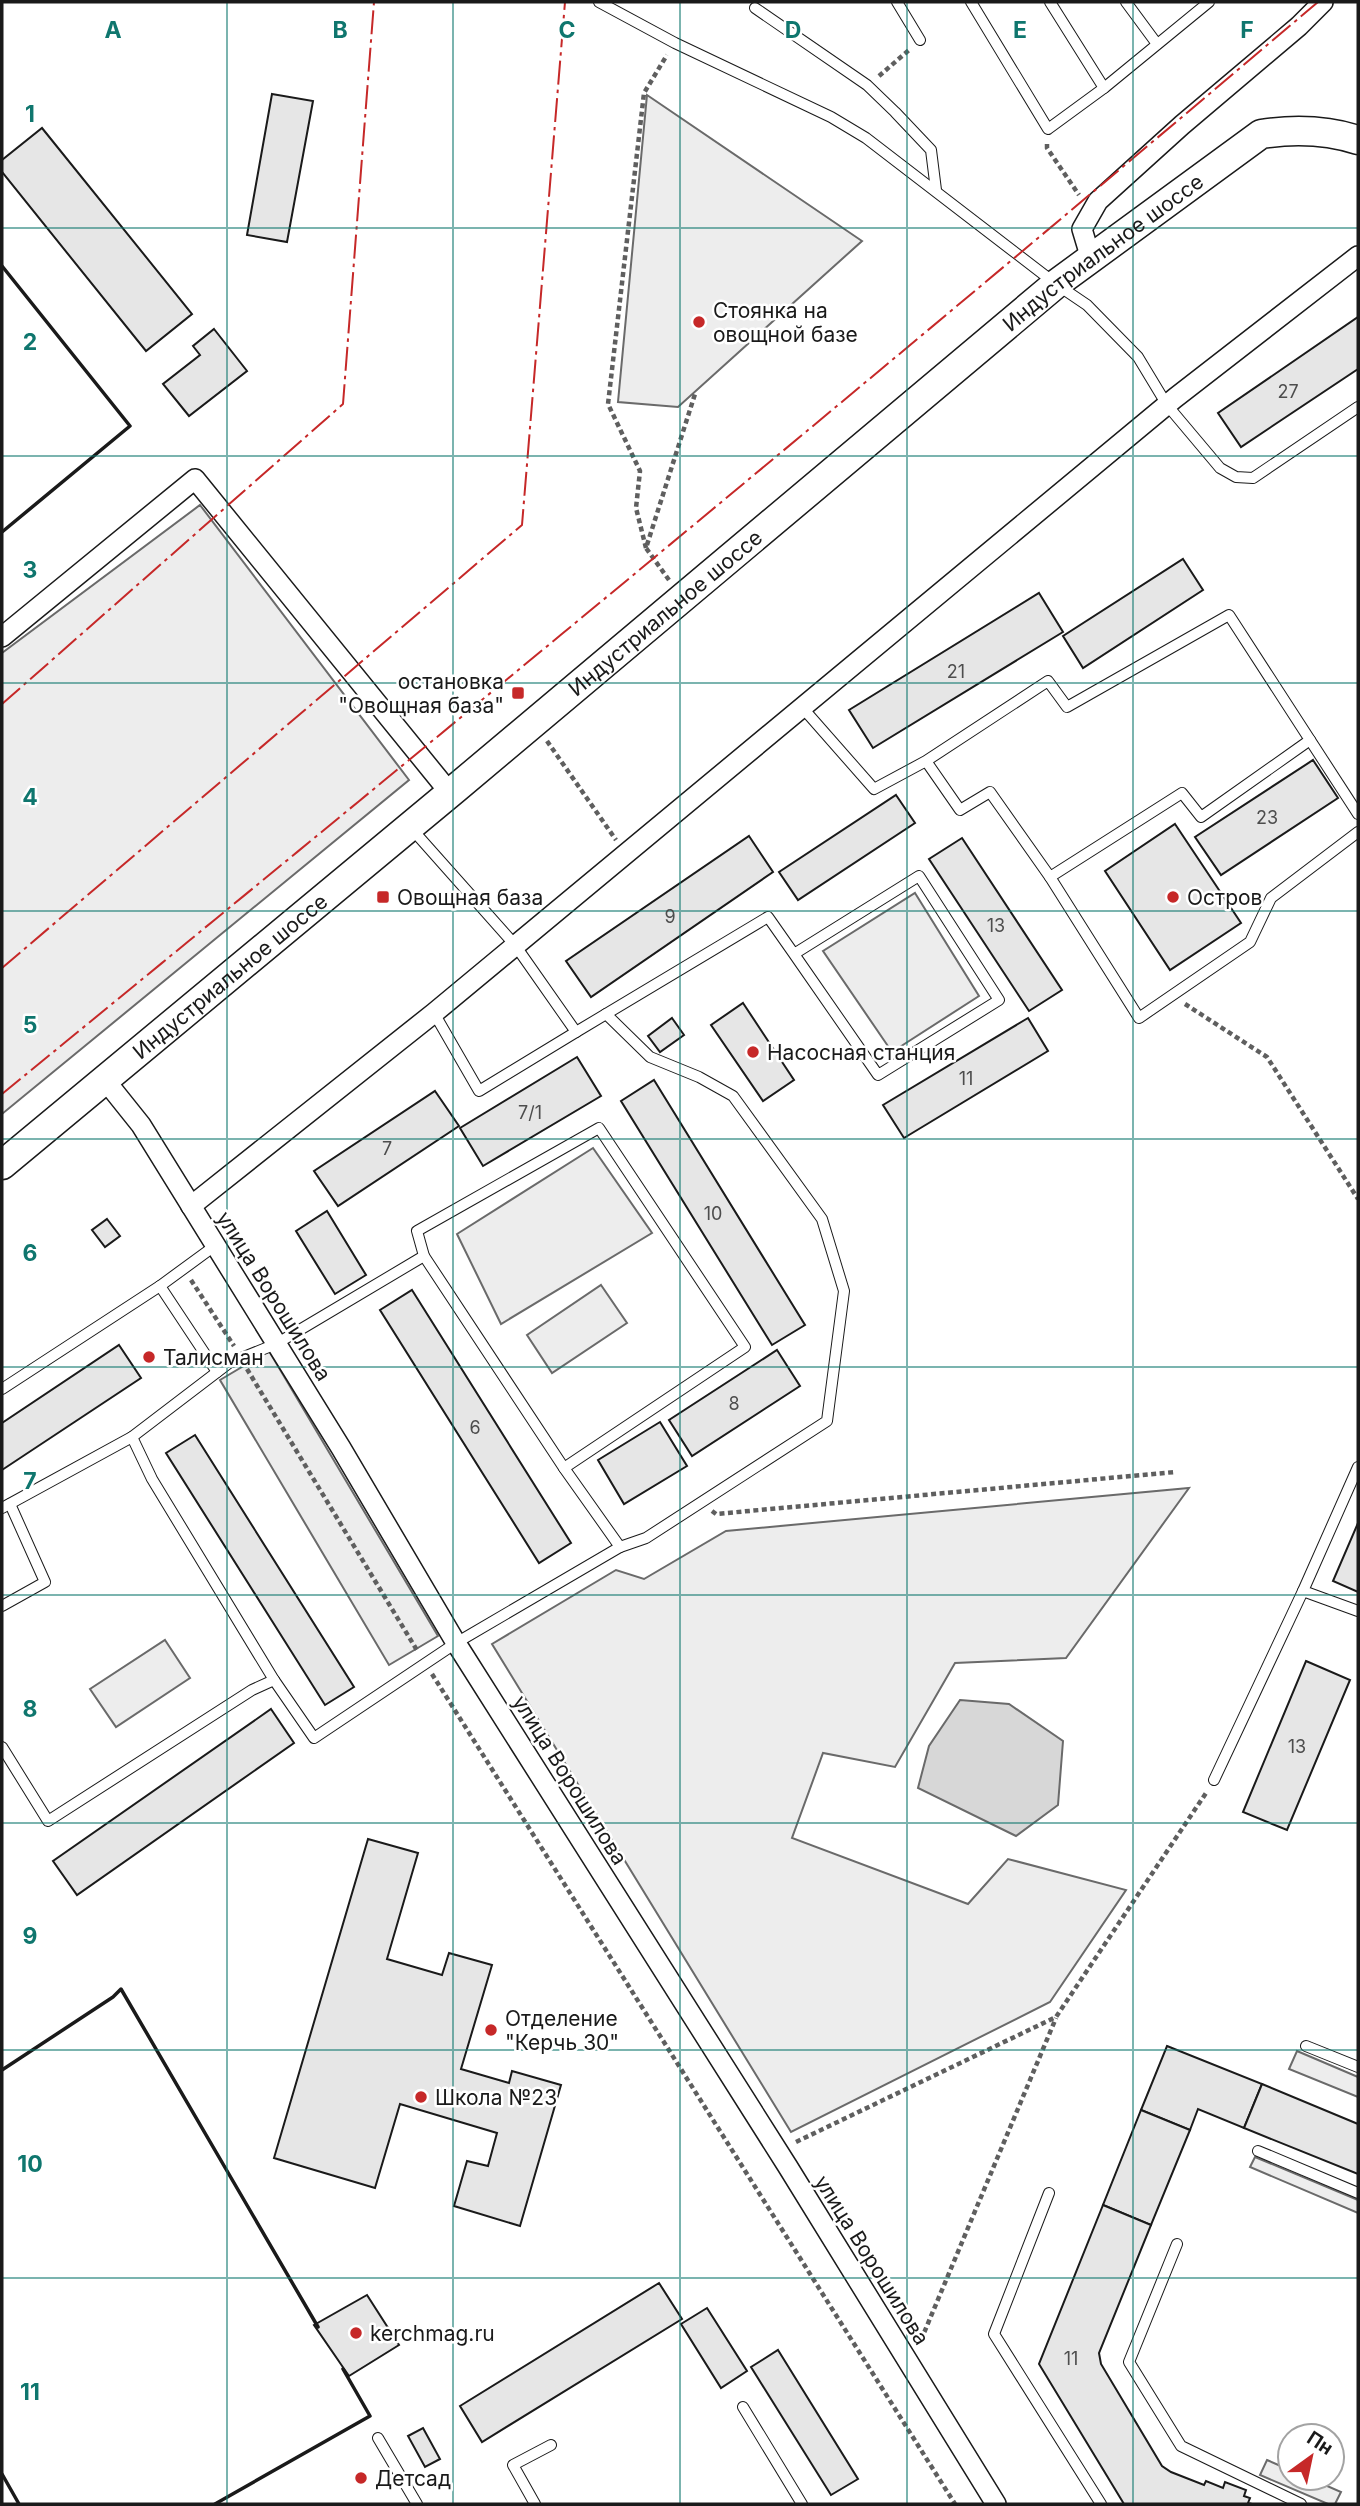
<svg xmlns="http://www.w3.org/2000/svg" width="1360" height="2506" font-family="Inter,sans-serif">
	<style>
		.built { fill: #ededed; stroke: #6a6a6a; stroke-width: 2 }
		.water { fill: #d7d7d7; stroke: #6a6a6a; stroke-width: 2 }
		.building { fill: #e6e6e6; stroke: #1a1a1a; stroke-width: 2 }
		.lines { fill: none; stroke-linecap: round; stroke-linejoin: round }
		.service-casing { stroke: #1a1a1a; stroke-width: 12 }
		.minor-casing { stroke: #1a1a1a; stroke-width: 22 }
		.secondary-casing { stroke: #1a1a1a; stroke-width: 31 }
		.path { stroke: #5f5f5f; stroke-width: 4.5; stroke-dasharray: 5 3.5; stroke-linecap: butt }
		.service { stroke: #fff; stroke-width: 10 }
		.minor { stroke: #fff; stroke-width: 19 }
		.secondary { stroke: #fff; stroke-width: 28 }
		.wall { stroke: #1a1a1a; stroke-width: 3.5 }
		.power { stroke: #c62828; stroke-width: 2; stroke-dasharray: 24 5 3.5 5; stroke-linecap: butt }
		.grid { fill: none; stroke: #0f766e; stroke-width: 2; stroke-opacity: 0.55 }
		.poi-dot { fill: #c62828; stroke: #fff; stroke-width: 2.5 }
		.labels { text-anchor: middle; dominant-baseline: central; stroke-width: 5; stroke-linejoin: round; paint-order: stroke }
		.number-label { font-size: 18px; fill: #4d4d4d }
		.street-label { font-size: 21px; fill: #1a1a1a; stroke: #fff }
		.poi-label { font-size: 21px; fill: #1a1a1a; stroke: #fff; text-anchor: start }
		.grid-label { font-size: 23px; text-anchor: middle; font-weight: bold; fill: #0f766e; stroke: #fff; stroke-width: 5; stroke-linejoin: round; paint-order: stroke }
	</style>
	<rect width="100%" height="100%" fill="#fff"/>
	<g class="built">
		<path d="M647 95 862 241 678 407 618 402Z"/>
		<path d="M200 505 409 780 2 1114V653Z"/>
		<path d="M915 893 979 996 892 1052 823 951Z"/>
		<path d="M593 1148 652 1233 501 1324 457 1234Z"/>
		<path d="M601 1285 627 1323 552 1373 527 1335Z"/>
		<path d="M269 1351 438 1636 389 1665 220 1380Z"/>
		<path d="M1189 1488 1066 1658 955 1663 895 1767 823 1753 792 1838 968 1904 1008 1859 1126 1890 1050 2002 791 2132 492 1644 616 1570 644 1579 726 1531Z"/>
		<path d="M165 1640 190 1678 116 1727 90 1689Z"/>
		<path d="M1297 2051 1358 2077V2097L1289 2069Z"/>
		<path d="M1255 2157 1358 2200V2213L1250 2167Z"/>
		<path d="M1267 2460 1290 2470V2478H1309L1341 2492 1335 2504H1328L1260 2475Z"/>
	</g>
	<path class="water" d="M960 1700 1009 1704 1063 1741 1058 1805 1016 1836 918 1788 929 1746Z"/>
	<g class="building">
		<path d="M272 94 313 101 287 242 247 235Z"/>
		<path d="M42 128 192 314 146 351 2 172V160Z"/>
		<path d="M1358 317V369L1241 447 1218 413Z"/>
		<path d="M214 329 247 371 189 416 163 384 200 355 193 346Z"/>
		<path d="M1183 559 1203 590 1083 668 1063 636Z"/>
		<path d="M1039 593 1063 632 873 748 849 710Z"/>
		<path d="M1313 760 1338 798 1221 875 1195 837Z"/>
		<path d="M896 795 915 823 798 900 779 872Z"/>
		<path d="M1175 824 1241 923 1170 970 1105 871Z"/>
		<path d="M749 836 773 872 591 997 566 961Z"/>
		<path d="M962 838 1062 990 1029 1011 929 859Z"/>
		<path d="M743 1003 794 1080 763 1101 711 1025Z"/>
		<path d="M672 1018 684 1035 660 1052 648 1036Z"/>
		<path d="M1028 1018 1048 1051 904 1138 883 1105Z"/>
		<path d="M577 1057 601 1096 483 1166 460 1128Z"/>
		<path d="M654 1080 805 1325 772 1345 621 1101Z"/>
		<path d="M435 1091 459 1126 338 1206 314 1171Z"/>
		<path d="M327 1211 366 1275 335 1294 296 1231Z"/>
		<path d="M107 1219 120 1236 105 1247 92 1230Z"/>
		<path d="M412 1290 571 1543 539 1563 380 1310Z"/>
		<path d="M119 1345 141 1378 2 1470V1423Z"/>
		<path d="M777 1350 800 1386 692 1456 669 1420Z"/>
		<path d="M660 1422 687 1466 624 1504 598 1460Z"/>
		<path d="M195 1435 354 1687 325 1705 166 1453Z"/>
		<path d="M1358 1523V1592L1333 1581Z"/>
		<path d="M1306 1661 1350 1680 1287 1830 1243 1812Z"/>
		<path d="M271 1709 294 1743 77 1895 53 1861Z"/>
		<path d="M368 1839 418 1853 387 1959 442 1975 449 1953 492 1965 461 2069 509 2083 512 2071 561 2085 520 2226 454 2206 467 2161 488 2166 497 2133 400 2104 375 2188 274 2158Z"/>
		<path d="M1167 2046 1262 2084 1244 2128 1198 2109 1190 2130 1141 2110Z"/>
		<path d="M1262 2084 1358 2124V2174L1244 2128Z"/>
		<path d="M1141 2110 1190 2130 1151 2225 1103 2205Z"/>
		<path d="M1103 2205 1151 2225 1099 2353 1101 2364 1162 2466 1171 2472 1204 2485 1206 2481 1223 2488 1225 2482 1246 2490 1244 2496 1250 2498 1248 2503 1252 2504H1124L1039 2364Z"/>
		<path d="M659 2283 682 2319 482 2442 460 2406Z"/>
		<path d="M367 2295 399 2345 349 2376 314 2325Z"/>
		<path d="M707 2308 747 2371 721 2388 681 2324Z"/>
		<path d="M778 2350 858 2479 831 2495 751 2367Z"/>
		<path d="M423 2428 440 2459 425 2467 408 2436Z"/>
	</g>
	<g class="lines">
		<defs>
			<g id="service">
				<path d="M599 2 675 43 831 117 866 138 1056 284 1087 305 1138 357 1167 405 1220 468 1236 477 1253 478 1358 407"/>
				<path d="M897 2 920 40"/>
				<path d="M971 2 1048 129 1104 88 1209 2"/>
				<path d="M1050 2 1104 88"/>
				<path d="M1126 2 1157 44"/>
				<path d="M755 8 867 85 895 112 931 150 936 190"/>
				<path d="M801 706 874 789 926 761 960 810 990 792 1050 877 1182 793 1201 817 1310 740 1229 615 1067 707 1048 681 926 761"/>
				<path d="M1310 740 1358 814"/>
				<path d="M411 828 515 945 576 1032 768 917 794 954 919 876 999 1000 878 1075 794 954"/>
				<path d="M1050 877 1139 1018 1250 942 1271 898 1358 832"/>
				<path d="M434 1013 479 1091 576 1032"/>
				<path d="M606 1014 650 1057 699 1077 733 1096 822 1219 844 1291 827 1421 646 1538 620 1547"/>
				<path d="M599 1128 745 1347 564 1468 424 1256 417 1231Z"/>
				<path d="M160 1286 217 1372"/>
				<path d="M2 1389 160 1286 216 1245"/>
				<path d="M132 1437 152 1479 274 1680 314 1738 456 1643 620 1547 564 1468"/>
				<path d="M1358 1467 1303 1591 1358 1611"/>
				<path d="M2 1508 132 1437 229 1363 276 1344 424 1256"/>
				<path d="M2 1606 45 1582 10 1504"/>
				<path d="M2 1747 48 1821 252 1690 274 1680"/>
				<path d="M1214 1780 1303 1591"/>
				<path d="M1306 2046 1358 2067"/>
				<path d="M1258 2151 1358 2193"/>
				<path d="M1049 2193 994 2334 1101 2504"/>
				<path d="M1177 2244 1129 2362 1181 2446 1301 2504"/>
				<path d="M743 2407 802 2504"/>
				<path d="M378 2438 417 2504"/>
				<path d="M535 2504 513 2465 551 2445"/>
			</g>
			<g id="minor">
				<path d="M1091 259 1082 229 1098 201 1182 125 1299 26 1323 2"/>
				<path d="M2 637 195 479 450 793"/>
				<path d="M105 1080 141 1125 341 1448 456 1643 788 2167 996 2504"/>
				<path d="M191 1206 434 1013 1175 398 1358 256"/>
			</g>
			<g id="secondary">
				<path id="s1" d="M2 1165 455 789 1056 284 1261 134C1294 129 1327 130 1358 140"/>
			</g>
		</defs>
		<use href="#service" class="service-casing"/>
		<use href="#minor" class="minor-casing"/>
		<use href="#secondary" class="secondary-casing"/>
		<g class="path">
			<path d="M879 76 909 50"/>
			<path d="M1047 144V148L1079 195"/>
			<path d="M646 548 636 508 640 471 608 404 644 93 667 55"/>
			<path d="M669 580 646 548 695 394"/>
			<path d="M547 741 616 840"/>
			<path d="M1185 1004 1267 1057 1358 1199"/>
			<path d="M191 1280 234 1346"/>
			<path d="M247 1369 418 1652"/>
			<path d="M712 1511 716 1514 1175 1472"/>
			<path d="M432 1674 955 2504"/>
			<path d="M796 2142 1056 2017 1206 1793"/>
			<path d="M921 2340 1056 2018"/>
		</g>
		<use href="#service" class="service"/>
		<use href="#minor" class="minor"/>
		<use href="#secondary" class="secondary"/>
		<g class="wall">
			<path d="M2 266 130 426 2 532"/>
			<path d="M2 2070 113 1997 121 1989 318 2327"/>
			<path d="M2 2474 19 2504"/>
			<path d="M215 2504 370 2416 343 2369"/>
		</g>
		<g class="power">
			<path d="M2 704 343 404 374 2"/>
			<path d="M2 968 522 525 565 2"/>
			<path d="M2 1094C443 733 883 371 1318 2"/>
		</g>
	</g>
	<path class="grid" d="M227 2V2504M453 2V2504M680 2V2504M907 2V2504M1133 2V2504M2 228H1358M2 456H1358M2 683H1358M2 911H1358M2 1139H1358M2 1367H1358M2 1595H1358M2 1823H1358M2 2050H1358M2 2278H1358"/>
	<g class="poi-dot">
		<circle cx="699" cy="322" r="7"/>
		<rect x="511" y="686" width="14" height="14" rx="3.5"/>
		<rect x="376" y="890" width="14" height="14" rx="3.5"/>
		<circle cx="1173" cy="897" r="7"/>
		<circle cx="753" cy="1052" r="7"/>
		<circle cx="149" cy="1357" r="7"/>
		<circle cx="491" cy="2030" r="7"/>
		<circle cx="421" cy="2097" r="7"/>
		<circle cx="356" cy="2333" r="7"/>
		<circle cx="361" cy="2478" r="7"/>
	</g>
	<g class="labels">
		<g class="number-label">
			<text x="1288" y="391">27</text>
			<text x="956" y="671">21</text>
			<text x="1267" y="817">23</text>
			<text x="670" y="916">9</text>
			<text x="996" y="925">13</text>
			<text x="966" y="1078">11</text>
			<text x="530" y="1112">7/1</text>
			<text x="387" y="1148">7</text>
			<text x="713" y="1213">10</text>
			<text x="734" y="1403">8</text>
			<text x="475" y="1427">6</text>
			<text x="1297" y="1746">13</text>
			<text x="1071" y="2358">11</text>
		</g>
		<g class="street-label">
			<text stroke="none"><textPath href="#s1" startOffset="1430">Индустриальное шоссе</textPath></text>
			<text stroke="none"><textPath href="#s1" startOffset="863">Индустриальное шоссе</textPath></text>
			<text stroke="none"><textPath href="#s1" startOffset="296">Индустриальное шоссе</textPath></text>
			<text transform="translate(274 1296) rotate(58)">улица Ворошилова</text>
			<text transform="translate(570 1780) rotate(58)">улица Ворошилова</text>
			<text transform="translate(872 2260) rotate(58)">улица Ворошилова</text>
		</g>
		<g class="poi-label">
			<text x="713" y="310">Стоянка на<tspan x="713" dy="24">овощной базе</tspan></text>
			<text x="504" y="681" text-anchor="end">остановка<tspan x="504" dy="24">"Овощная база"</tspan></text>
			<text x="397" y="897">Овощная база</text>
			<text x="1187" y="897">Остров</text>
			<text x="767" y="1052">Насосная станция</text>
			<text x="163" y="1357">Талисман</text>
			<text x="505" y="2018">Отделение<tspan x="505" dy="24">"Керчь 30"</tspan></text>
			<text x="435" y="2097">Школа №23</text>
			<text x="370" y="2333">kerchmag.ru</text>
			<text x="375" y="2478">Детсад</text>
		</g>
	</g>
	<g class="grid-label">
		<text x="113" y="38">A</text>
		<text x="340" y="38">B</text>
		<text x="567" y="38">C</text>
		<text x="793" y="38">D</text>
		<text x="1020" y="38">E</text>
		<text x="1247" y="38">F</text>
		<text x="30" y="122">1</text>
		<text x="30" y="350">2</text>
		<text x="30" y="578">3</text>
		<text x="30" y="805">4</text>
		<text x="30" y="1033">5</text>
		<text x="30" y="1261">6</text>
		<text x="30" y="1489">7</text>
		<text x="30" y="1717">8</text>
		<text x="30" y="1944">9</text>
		<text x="30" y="2172">10</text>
		<text x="30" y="2400">11</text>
	</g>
	<rect width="1360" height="2506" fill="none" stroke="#1a1a1a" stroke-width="7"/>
	<g transform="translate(1311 2457) rotate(33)"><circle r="33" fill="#ffffff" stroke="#a3a3a3" stroke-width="2"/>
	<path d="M0-5L12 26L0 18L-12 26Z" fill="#c62828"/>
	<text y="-10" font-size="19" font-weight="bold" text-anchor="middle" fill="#1a1a1a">Пн</text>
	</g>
</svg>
